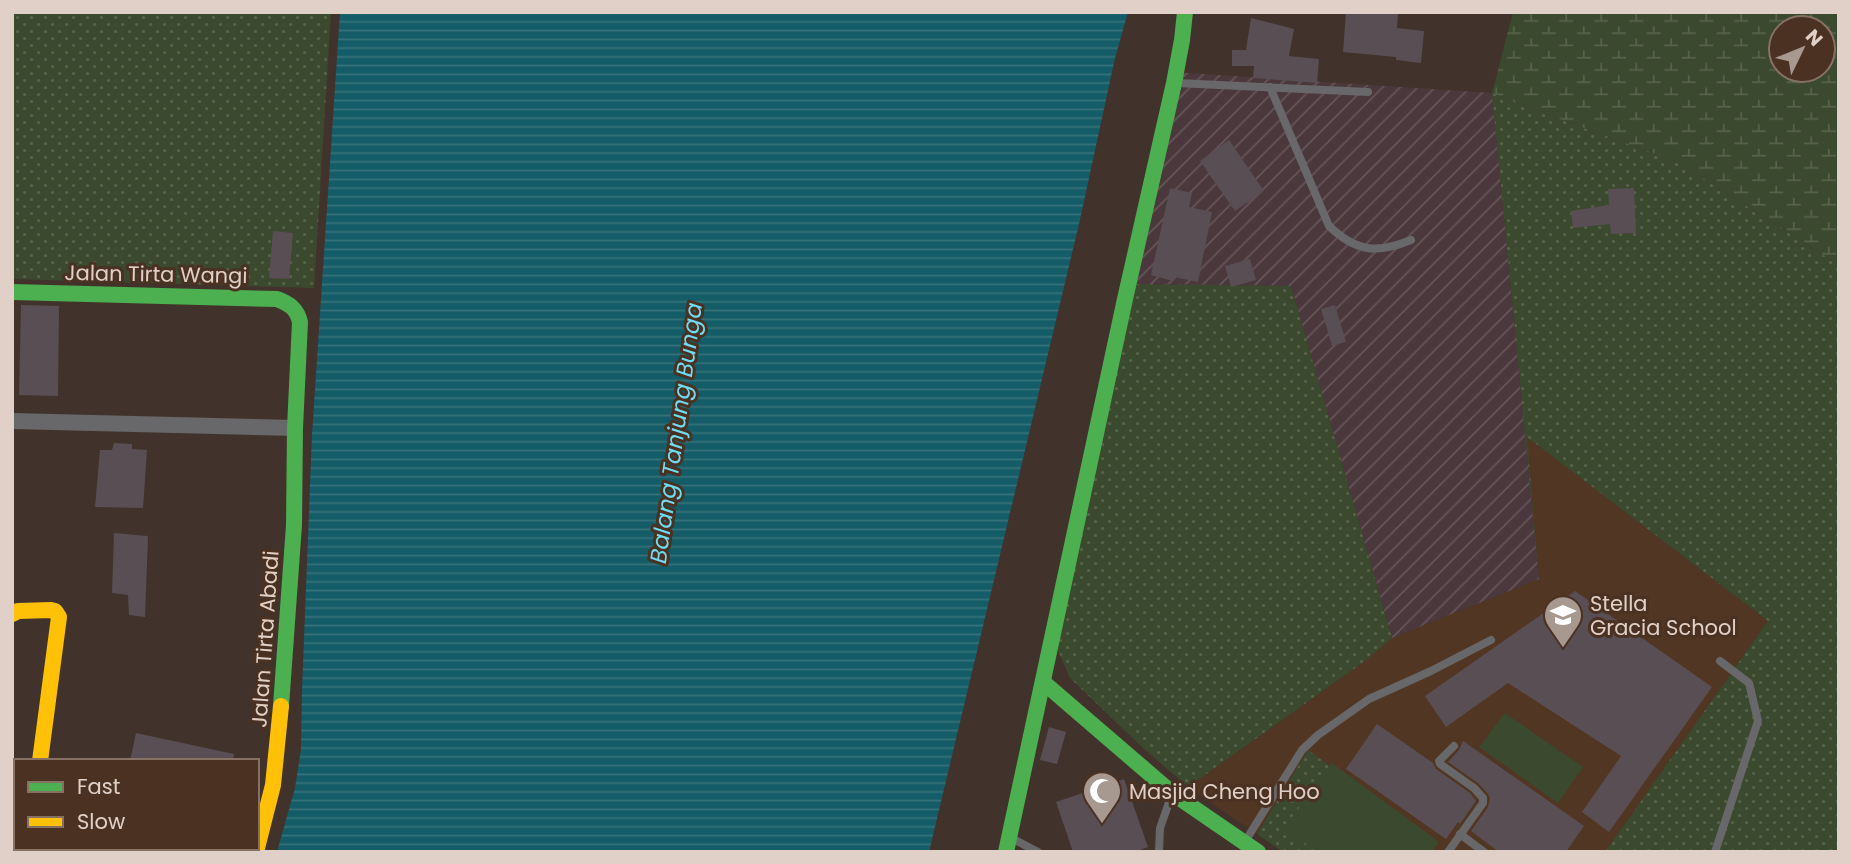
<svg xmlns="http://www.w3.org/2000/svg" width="1851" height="864" font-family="Poppins,sans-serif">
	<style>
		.built { fill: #523624 }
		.industrial { fill: url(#industrial-furrows) }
		.grass { fill: url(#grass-dots) }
		.wetland { fill: url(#wetland-marsh); fill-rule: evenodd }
		.garden { fill: #3b492e }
		.water { fill: url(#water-rules) }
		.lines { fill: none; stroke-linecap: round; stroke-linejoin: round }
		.stream { stroke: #145c67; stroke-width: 6 }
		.building { fill: #594e53 }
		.lane { stroke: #686769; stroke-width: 8 }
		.street { stroke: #686769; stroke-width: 16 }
		.fast { stroke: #4caf50; stroke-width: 16 }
		.slow { stroke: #ffc107; stroke-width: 16 }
		.labels { text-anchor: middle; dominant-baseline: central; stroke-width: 6; stroke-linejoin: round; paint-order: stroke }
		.street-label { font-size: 21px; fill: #e0d0c7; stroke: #4a3122 }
		.poi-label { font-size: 21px; fill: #e0d0c7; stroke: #4a3122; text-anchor: start }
		.water-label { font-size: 23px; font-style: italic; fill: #70dcf2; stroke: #4a3122 }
	</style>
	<defs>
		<pattern id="industrial-furrows" width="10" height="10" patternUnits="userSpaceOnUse" patternTransform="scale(1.75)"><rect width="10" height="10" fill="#4b383d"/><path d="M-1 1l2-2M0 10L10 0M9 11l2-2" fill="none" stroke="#655458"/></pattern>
		<pattern id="grass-dots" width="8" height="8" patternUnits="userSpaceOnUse" patternTransform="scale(1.75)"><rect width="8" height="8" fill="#3b492e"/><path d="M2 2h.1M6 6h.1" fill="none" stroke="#57624b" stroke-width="1.8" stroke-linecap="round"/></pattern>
		<pattern id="wetland-marsh" width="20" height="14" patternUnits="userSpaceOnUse" patternTransform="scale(1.75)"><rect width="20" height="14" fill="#3b492e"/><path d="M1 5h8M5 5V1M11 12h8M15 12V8" fill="none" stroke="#57624b"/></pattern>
		<pattern id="water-rules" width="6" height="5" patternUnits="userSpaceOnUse" patternTransform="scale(1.75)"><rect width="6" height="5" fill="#145c67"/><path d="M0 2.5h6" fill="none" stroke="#36727b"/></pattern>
	</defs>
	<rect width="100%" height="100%" fill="#41332b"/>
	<path class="built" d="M1527 437 1768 621 1605 852H1419L1308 751 1257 834 1188 787 1365 661 1392 638 1539 579Z"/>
	<path class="industrial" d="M1172 72 1492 93 1539 579 1392 638 1291 286 1130 284Z"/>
	<g class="grass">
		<path d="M12 12H331L314 288 12 279Z"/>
		<path d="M1492 93 1535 110 1678 162 1839 265V852H1605L1768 621 1527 437 1539 579Z"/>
		<path d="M1130 284 1291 286 1392 638 1365 661 1188 787 1143 748 1070 678 1056 646Z"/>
		<path d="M1308 750 1429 838 1419 852H1283L1257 834Z"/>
	</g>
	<path class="wetland" d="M1513 12H1839V265L1678 162 1535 110 1492 93ZM1781 28H1823V70H1781Z"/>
	<g class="garden">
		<path d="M1505 713 1583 767 1558 803 1479 747Z"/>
		<path d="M1332 763 1439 842 1432 852H1317L1284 828Z"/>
	</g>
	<path class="water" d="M340 12H1128L1115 58 1079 224 929 852H277L295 788 301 749 302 690 312 435Z"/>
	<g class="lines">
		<g class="stream">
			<path d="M12 823 16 824"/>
			<path d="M95 848 106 852"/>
		</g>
	</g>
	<g class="building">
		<path d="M1346 12H1398L1397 28 1424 31 1421 63 1396 60V57L1343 52Z"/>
		<path d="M1251 18 1294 29 1289 56 1319 59 1317 83 1253 78 1254 66H1232V50H1246Z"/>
		<path d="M1229 140 1264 191 1235 211 1200 161Z"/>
		<path d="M1170 188 1192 193 1189 207 1212 212 1198 282 1174 277 1173 281 1151 275Z"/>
		<path d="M1634 188 1636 233 1611 234 1610 224 1573 228 1571 211 1609 205 1608 189Z"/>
		<path d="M273 231 293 233 289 279 269 278Z"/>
		<path d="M1250 259 1256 280 1231 287 1225 266Z"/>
		<path d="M21 305 59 306 58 396 19 395Z"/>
		<path d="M1335 305 1346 342 1332 346 1321 309Z"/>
		<path d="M114 443 132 444V449L147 450 143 508 95 507 100 450H112Z"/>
		<path d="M114 533 148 536 145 617 129 615 128 595 112 593Z"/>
		<path d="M1575 591 1712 687 1609 832 1582 812 1621 756 1508 683 1446 727 1425 696Z"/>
		<path d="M1377 724 1433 763 1436 769 1470 793 1476 801 1460 824 1458 822 1446 839 1346 769Z"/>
		<path d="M1049 727 1066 732 1057 764 1040 760Z"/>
		<path d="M136 733 234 754 233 761H130Z"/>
		<path d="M1463 741 1584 826 1566 852H1499L1471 831 1488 807 1490 798 1488 794 1478 783 1448 762 1459 750Z"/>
		<path d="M1124 779 1148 847 1135 852H1073L1056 802Z"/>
	</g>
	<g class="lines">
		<g class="lane">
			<path d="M1177 83 1368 92"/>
			<path d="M1270 87 1329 226C1356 252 1377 254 1411 240"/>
			<path d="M1460 834 1484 852"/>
			<path d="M1011 838 1038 852"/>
			<path d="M1246 840 1302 750 1318 735 1369 699 1431 671 1491 640"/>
			<path d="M1159 852 1160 828 1172 794"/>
			<path d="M1448 852 1483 803V798L1474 788 1440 764 1439 761 1454 746"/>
			<path d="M1715 852 1758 721 1749 683 1720 661"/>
		</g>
		<g class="street">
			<path d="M12 421 295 428"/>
			<path d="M23 852 25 848"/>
		</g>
		<g class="fast">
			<path d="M12 292 277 299C290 304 297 309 300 322L295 428 294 525 281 706"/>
			<path d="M1043 682 1172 793 1258 852"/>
			<path d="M1006 852 1125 299 1174 83 1182 40 1185 12"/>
		</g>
		<g class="slow">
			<path d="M12 614 18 611 51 610 55 611 59 617 40 761"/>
			<path d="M256 852 273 785 281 706"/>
		</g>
	</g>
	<defs>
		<symbol id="school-pin" viewBox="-11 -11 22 30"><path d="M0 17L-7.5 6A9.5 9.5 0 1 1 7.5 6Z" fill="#a89990" stroke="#4a3122"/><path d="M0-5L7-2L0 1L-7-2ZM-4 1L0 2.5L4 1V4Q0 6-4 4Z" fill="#fff"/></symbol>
		<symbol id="mosque-pin" viewBox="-11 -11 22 30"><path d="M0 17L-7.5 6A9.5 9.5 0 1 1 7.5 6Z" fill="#a89990" stroke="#4a3122"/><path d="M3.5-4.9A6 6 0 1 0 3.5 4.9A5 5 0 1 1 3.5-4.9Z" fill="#fff"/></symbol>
	</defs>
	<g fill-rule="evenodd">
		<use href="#school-pin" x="1541" y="593" width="44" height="60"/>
		<use href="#mosque-pin" x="1080" y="769" width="44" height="60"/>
	</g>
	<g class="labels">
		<g class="street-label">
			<text transform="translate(156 274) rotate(1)">Jalan Tirta Wangi</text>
			<text transform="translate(265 639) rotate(-86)">Jalan Tirta Abadi</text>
		</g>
		<g class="poi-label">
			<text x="1590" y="603">Stella<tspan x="1590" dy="24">Gracia School</tspan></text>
			<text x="1129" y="791">Masjid Cheng Hoo</text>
		</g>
		<g class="water-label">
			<text transform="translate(676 433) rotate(-82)">Balang Tanjung Bunga</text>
		</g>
	</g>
	<rect width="1851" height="864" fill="none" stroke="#e0d0c7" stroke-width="28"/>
	<rect x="14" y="759" width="245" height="91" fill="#4a3122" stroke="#867164" stroke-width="2"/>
	<rect x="28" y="782" width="35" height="10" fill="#4caf50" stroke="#867164" stroke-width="2"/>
	<text x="77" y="794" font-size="21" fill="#e0d0c7">Fast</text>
	<rect x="28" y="817" width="35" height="10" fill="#ffc107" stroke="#867164" stroke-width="2"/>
	<text x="77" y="829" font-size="21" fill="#e0d0c7">Slow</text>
	<g transform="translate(1802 49) rotate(47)"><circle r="33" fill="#4a3122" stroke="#867164" stroke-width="2"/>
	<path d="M0-5L12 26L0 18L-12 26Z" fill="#a89990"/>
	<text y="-10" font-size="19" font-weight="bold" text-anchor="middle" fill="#e0d0c7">N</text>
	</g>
</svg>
